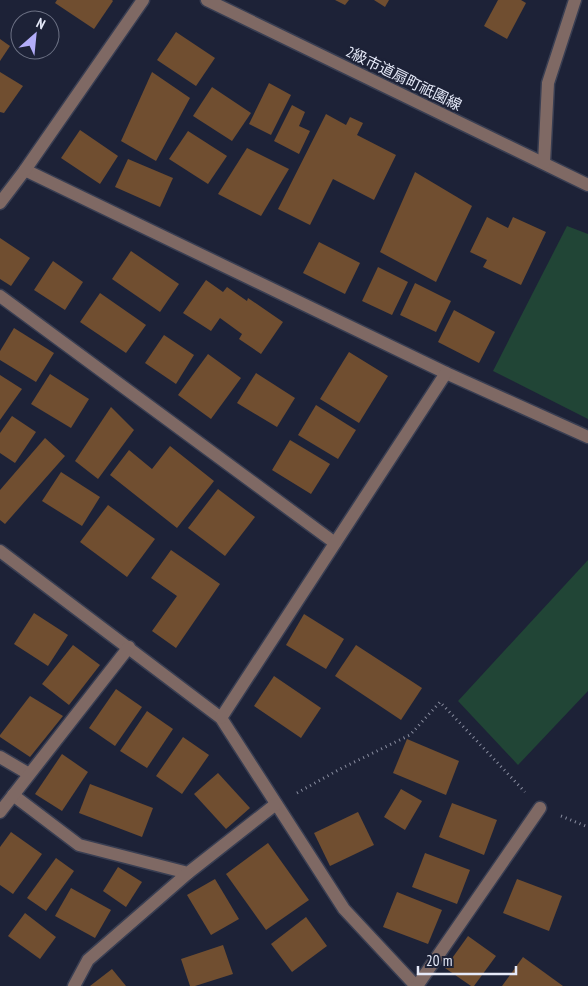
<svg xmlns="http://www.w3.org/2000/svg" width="588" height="986" font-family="'PT Sans Narrow','Noto Sans JP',sans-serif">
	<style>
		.green { fill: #214536 }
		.building { fill: #704e30 }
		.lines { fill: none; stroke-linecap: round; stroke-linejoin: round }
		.minor-casing { stroke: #393e52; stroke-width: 15 }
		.path { stroke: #8a8ea0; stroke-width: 3; stroke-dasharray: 1 4; stroke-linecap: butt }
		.minor { stroke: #7f6964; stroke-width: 12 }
		.labels { text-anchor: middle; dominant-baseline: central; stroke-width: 4.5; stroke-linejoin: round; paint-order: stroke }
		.street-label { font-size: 15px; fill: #e6eaf9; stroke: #1d2237 }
	</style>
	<rect width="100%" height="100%" fill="#1d2237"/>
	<g class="green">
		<path d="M567 226 588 234V419L493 371Z"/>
		<path d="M588 560V691L518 765 458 701Z"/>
	</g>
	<g class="building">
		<path d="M57 0H112L113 1 94 29 55 3Z"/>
		<path d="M335 0H349L345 5Z"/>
		<path d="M374 0H389L385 7Z"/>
		<path d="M498 0H521L526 3 507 39 484 26Z"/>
		<path d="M176 32 215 58 196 86 157 60Z"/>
		<path d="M0 39 10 46 0 61Z"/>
		<path d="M0 72 23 86 4 113 0 112Z"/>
		<path d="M152 72 190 98 156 161 121 141Z"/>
		<path d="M269 83 291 95 271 135 249 124Z"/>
		<path d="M212 87 251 113 232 141 193 116Z"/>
		<path d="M292 105 305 112 299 126 310 131 299 154 274 141Z"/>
		<path d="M326 114 346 125 350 117 363 123 357 135 396 155 374 200 333 179 310 225 278 209Z"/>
		<path d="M80 130 118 156 100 184 61 158Z"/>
		<path d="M188 131 227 156 208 184 169 159Z"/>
		<path d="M247 148 289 169 261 216 218 194Z"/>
		<path d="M128 159 173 178 160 207 115 187Z"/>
		<path d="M415 172 472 206 436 282 380 252Z"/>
		<path d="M487 217 508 228 513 217 546 232 521 285 483 267 487 260 470 252Z"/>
		<path d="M0 238 30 258 11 286 0 279Z"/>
		<path d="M319 242 360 263 345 294 303 273Z"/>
		<path d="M131 251 179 284 160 312 112 279Z"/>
		<path d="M53 261 83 282 65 310 34 290Z"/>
		<path d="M378 267 408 282 392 315 362 301Z"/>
		<path d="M206 280 223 292 227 287 247 301 248 298 283 322 261 354 239 339 242 334 220 318 211 331 183 313Z"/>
		<path d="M415 283 451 301 436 332 400 315Z"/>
		<path d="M100 293 146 325 126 353 80 322Z"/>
		<path d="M454 310 495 332 479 363 438 342Z"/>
		<path d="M14 328 54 353 36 382 0 360V351Z"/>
		<path d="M164 335 194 355 176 384 145 363Z"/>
		<path d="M349 352 388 376 359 423 320 399Z"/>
		<path d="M208 354 241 378 211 419 178 395Z"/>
		<path d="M256 373 295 398 277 427 237 403Z"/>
		<path d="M50 374 89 399 71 428 31 404Z"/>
		<path d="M0 375 22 389 0 420Z"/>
		<path d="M316 405 356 430 338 459 298 435Z"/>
		<path d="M111 407 134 430 98 479 75 461Z"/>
		<path d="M12 416 36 432 15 463 0 453V433Z"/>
		<path d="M45 438 65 456 5 524 0 520V490Z"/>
		<path d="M290 440 330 464 311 494 272 470Z"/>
		<path d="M170 446 214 481 177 528 110 475 129 450 152 469Z"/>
		<path d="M61 472 100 497 82 526 42 501Z"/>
		<path d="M218 489 255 517 225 556 188 528Z"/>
		<path d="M108 505 155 539 127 577 80 542Z"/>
		<path d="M171 550 220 584 176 648 152 631 177 596 151 578Z"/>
		<path d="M34 613 68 635 48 666 14 644Z"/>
		<path d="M304 614 344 639 326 669 286 645Z"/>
		<path d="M73 645 100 665 69 705 42 684Z"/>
		<path d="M356 645 422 688 401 720 335 676Z"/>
		<path d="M274 676 321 708 301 738 254 706Z"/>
		<path d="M116 689 142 707 115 746 89 728Z"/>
		<path d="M30 696 63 716 30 757 0 737V735Z"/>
		<path d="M147 711 173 729 147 768 120 751Z"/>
		<path d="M183 737 209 755 182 794 156 776Z"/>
		<path d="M407 739 459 761 446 795 393 773Z"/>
		<path d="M62 754 88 772 62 811 35 794Z"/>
		<path d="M218 773 250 808 226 829 194 794Z"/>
		<path d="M90 784 153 808 142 837 79 813Z"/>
		<path d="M401 789 422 801 405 830 384 817Z"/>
		<path d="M452 803 497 820 484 855 439 837Z"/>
		<path d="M358 812 374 845 330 866 314 833Z"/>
		<path d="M11 832 42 854 13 894 0 885V847Z"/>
		<path d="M268 843 309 900 266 930 226 874Z"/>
		<path d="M425 853 470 870 457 904 412 887Z"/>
		<path d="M56 858 74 871 46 911 27 898Z"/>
		<path d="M118 867 142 882 126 907 103 891Z"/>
		<path d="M215 879 239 919 211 935 187 895Z"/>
		<path d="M517 879 562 896 549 931 503 913Z"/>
		<path d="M71 888 111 910 95 938 55 916Z"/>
		<path d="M397 892 442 910 428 944 383 927Z"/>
		<path d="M25 913 56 937 40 959 8 936Z"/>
		<path d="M306 917 327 946 292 972 271 944Z"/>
		<path d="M468 936 496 956 474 986H471L445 968Z"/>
		<path d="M223 945 233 974 195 986H190L181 959Z"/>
		<path d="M523 957 563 986H502Z"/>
		<path d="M112 969 126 986H90Z"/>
	</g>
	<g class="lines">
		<defs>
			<g id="minor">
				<path d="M207 0 588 185"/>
				<path d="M544 163 548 83 575 0"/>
				<path d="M25 170 446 373 588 437"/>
				<path d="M0 203 25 170 143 0"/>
				<path d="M0 296 335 543"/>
				<path d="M0 551 221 718 344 909 416 986"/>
				<path d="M221 718 446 373"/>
				<path d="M0 757 29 774"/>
				<path d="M13 795 79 845 188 873 276 804"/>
				<path d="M0 812 129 647"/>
				<path d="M74 986 88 960 188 873"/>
				<path d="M417 986 540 808"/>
			</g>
		</defs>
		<use href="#minor" class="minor-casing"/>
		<g class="path">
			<path d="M297 793 340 769 410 735 440 702 525 792"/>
			<path d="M561 816 588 827"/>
		</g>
		<use href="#minor" class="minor"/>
	</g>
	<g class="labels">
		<g class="street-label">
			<text transform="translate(404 78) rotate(26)">2級市道扇町祇園線</text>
		</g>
	</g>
	<g transform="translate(35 35) rotate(27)"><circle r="24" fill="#1d2237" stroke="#6d7285"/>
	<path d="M0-4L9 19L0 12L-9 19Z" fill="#b3adf9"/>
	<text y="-8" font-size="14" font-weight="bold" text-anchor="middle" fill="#e6eaf9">N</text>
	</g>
	<path d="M418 966v8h98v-8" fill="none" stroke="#e6eaf9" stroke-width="2.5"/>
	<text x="426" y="966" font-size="15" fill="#e6eaf9" stroke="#1d2237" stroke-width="4" paint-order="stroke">20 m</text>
</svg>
